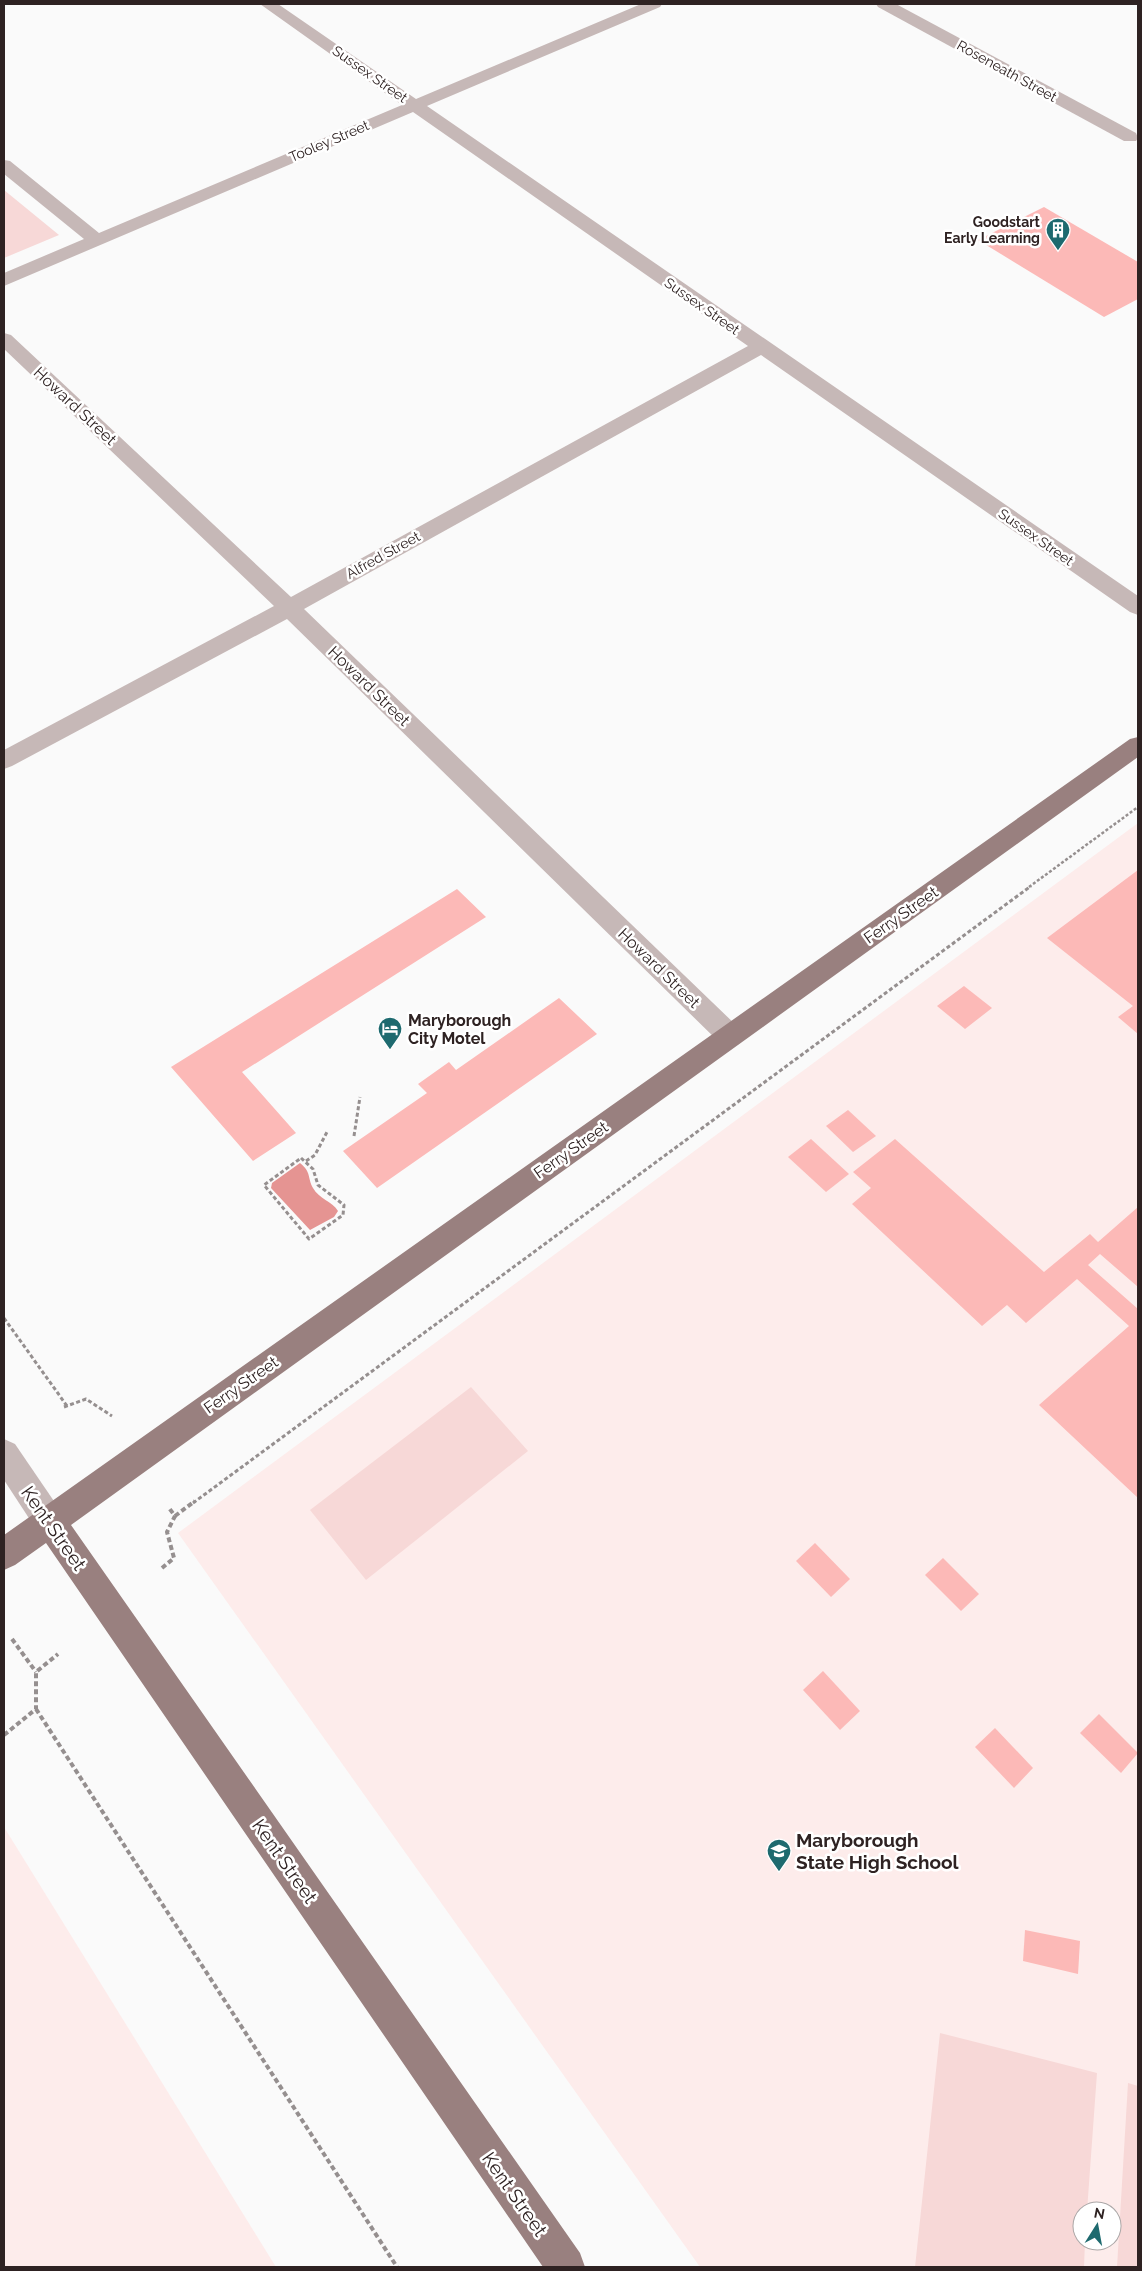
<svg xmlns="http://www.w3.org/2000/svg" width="1142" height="2271" font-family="Raleway,sans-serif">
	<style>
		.built { fill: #fdeceb; fill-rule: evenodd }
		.green { fill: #f7d8d7 }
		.water { fill: #e59492 }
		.building { fill: #fcb9b7 }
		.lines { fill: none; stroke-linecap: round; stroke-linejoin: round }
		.path-far2 { stroke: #958f8f; stroke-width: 2.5; stroke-dasharray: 3 2; stroke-linecap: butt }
		.path-far1 { stroke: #958f8f; stroke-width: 3; stroke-dasharray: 4 2.5; stroke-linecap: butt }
		.path { stroke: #958f8f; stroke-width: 4; stroke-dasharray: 5 3; stroke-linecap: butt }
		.minor { fill: #c6b8b7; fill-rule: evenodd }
		.major { fill: #99807f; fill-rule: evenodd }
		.labels { text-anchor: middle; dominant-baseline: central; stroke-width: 5; stroke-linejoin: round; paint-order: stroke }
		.far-street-label { font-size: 14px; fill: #2e2222; stroke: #fff }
		.far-poi-label { font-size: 14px; font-weight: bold; fill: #2e2222; stroke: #fff; text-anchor: end }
		.street-label { font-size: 16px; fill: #2e2222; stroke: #fff }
		.poi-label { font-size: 16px; font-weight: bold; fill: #2e2222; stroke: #fff; text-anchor: start }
		.near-street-label { font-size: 19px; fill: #2e2222; stroke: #fff }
		.near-poi-label { font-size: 19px; font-weight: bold; fill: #2e2222; stroke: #fff; text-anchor: start }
	</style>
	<rect width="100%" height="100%" fill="#fafafa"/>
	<g class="built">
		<path d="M1138 823V2267H700L178 1533ZM1082 2211H1112V2241H1082Z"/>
		<path d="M4 1827 276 2267H4Z"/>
	</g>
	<g class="green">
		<path d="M4 190 59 235 4 258Z"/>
		<path d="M471 1387 528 1451 366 1580 310 1510Z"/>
		<path d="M940 2033 1097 2073 1087 2211H1082V2241H1085L1084 2267H915Z"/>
		<path d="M1128 2083 1138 2086V2267H1117Z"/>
	</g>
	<path class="water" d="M300 1163C312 1173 307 1177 313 1188 319 1199 332 1201 338 1211L334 1217 310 1230 271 1188 272 1183Z"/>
	<g class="building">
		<path d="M1044 207 1138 262V299L1104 317 978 240Z"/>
		<path d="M1138 870V1034L1118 1017 1133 1006 1047 938Z"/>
		<path d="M457 889 486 917 242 1072 296 1133 253 1161 171 1067Z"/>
		<path d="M964 986 992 1008 965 1029 937 1006Z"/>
		<path d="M559 998 597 1034 377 1188 343 1151 427 1093 418 1084 449 1062 456 1070Z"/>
		<path d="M848 1110 876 1136 853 1152 826 1126Z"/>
		<path d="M811 1139 849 1174 826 1192 788 1157Z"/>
		<path d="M895 1139 1044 1272 1090 1234 1098 1242 1138 1207V1287L1100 1254 1088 1265 1138 1309V1498L1039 1405 1129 1326 1077 1279 1026 1323 1007 1305 982 1326 852 1204 871 1188 853 1172Z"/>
		<path d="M815 1543 850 1579 831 1597 796 1561Z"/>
		<path d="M943 1558 979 1594 961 1611 925 1575Z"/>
		<path d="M823 1671 860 1711 840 1730 803 1690Z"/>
		<path d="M1099 1714 1138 1753 1121 1773 1080 1733Z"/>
		<path d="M995 1728 1033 1768 1014 1788 975 1747Z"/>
		<path d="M1025 1930 1080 1941 1078 1974 1023 1961Z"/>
	</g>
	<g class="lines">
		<path class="path-far2" d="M1029 887 1138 807"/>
		<g class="path-far1">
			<path d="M354 1136 360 1097"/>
			<path d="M301 1158 313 1169 318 1185 344 1205 343 1215 309 1239 264 1185Z"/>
			<path d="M306 1161 315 1155 327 1132"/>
			<path d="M4 1318 67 1406"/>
			<path d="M64 1407 86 1399 112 1416"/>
			<path d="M193 1503 1031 886"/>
		</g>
		<g class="path">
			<path d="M175 1516 195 1501"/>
			<path d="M162 1568 174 1558 167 1532 175 1516 169 1508"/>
			<path d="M12 1639 36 1672"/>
			<path d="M36 1709 397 2267"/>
			<path d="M4 1735 36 1709V1672L58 1654"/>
		</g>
		<g class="minor">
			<path d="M260 4H278L416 99 641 4H662L660 7 427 106 1138 596V615L1130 612 761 355 304 609 739 1028 743 1036 739 1044 730 1047 721 1044 287 619 12 766 4 769V750L274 606 4 349V333L11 335 291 597 748 346 413 112 4 286V273L84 239 4 174V160L10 161 99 233 402 105Z"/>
			<path d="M876 4H896L1136 133 1138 138 1136 141H1124L878 7Z"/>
			<path d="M4 1439 15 1444 60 1510 65 1521 60 1532 49 1536 38 1532 4 1480Z"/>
		</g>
		<path class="major" d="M1138 737V757L71 1525 580 2253 585 2267H543L46 1543 15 1565 4 1570V1535L1130 739Z"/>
	</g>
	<defs>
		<symbol id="building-pin" viewBox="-11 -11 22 30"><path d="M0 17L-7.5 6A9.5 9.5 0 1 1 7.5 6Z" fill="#1e6a6f" stroke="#fff"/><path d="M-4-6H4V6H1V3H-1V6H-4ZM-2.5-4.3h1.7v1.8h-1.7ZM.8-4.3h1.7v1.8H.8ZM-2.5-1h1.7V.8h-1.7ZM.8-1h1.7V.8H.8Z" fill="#fff"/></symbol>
		<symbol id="hotel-pin" viewBox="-11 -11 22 30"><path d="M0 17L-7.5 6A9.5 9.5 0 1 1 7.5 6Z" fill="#1e6a6f" stroke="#fff"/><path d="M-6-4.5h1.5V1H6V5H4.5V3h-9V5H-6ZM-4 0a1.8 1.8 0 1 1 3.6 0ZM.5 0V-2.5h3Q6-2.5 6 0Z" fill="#fff"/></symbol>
		<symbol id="school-pin" viewBox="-11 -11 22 30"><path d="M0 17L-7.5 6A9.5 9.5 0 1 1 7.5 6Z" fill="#1e6a6f" stroke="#fff"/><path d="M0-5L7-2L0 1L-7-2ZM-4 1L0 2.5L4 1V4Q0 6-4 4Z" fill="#fff"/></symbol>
	</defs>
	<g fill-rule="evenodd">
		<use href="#building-pin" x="1044" y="216" width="28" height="38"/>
		<use href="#hotel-pin" x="376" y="1015" width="28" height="38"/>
		<use href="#school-pin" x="765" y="1837" width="28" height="38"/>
	</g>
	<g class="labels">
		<g class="far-street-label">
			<text transform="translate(1007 71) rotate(29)">Roseneath Street</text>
			<text transform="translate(370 74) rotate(35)">Sussex Street</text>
			<text transform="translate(329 141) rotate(-23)">Tooley Street</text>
			<text transform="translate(702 306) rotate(35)">Sussex Street</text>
			<text transform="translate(1036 537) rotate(35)">Sussex Street</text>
			<text transform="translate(383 555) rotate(-29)">Alfred Street</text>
		</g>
		<g class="far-poi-label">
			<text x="1040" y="222">Goodstart<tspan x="1040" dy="16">Early Learning</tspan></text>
		</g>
		<g class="street-label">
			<text transform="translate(75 406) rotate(43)">Howard Street</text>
			<text transform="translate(369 686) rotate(44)">Howard Street</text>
			<text transform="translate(901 915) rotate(-35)">Ferry Street</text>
			<text transform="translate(659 968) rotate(44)">Howard Street</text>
			<text transform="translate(571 1150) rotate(-35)">Ferry Street</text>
			<text transform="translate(241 1385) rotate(-35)">Ferry Street</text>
		</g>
		<g class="poi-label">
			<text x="408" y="1020">Maryborough<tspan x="408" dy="18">City Motel</tspan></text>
		</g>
		<g class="near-street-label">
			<text transform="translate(54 1528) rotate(55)">Kent Street</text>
			<text transform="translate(285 1861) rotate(55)">Kent Street</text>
			<text transform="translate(515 2194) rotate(55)">Kent Street</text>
		</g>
		<g class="near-poi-label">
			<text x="796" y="1840">Maryborough<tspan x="796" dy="22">State High School</tspan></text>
		</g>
	</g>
	<rect width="1142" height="2271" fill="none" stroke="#2e2222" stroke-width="10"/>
	<g transform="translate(1097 2226) rotate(11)"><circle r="24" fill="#ffffff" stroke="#aba7a7"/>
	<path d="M0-4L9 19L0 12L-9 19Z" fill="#1e6a6f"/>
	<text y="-8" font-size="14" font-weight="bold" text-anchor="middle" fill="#2e2222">N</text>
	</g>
</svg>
